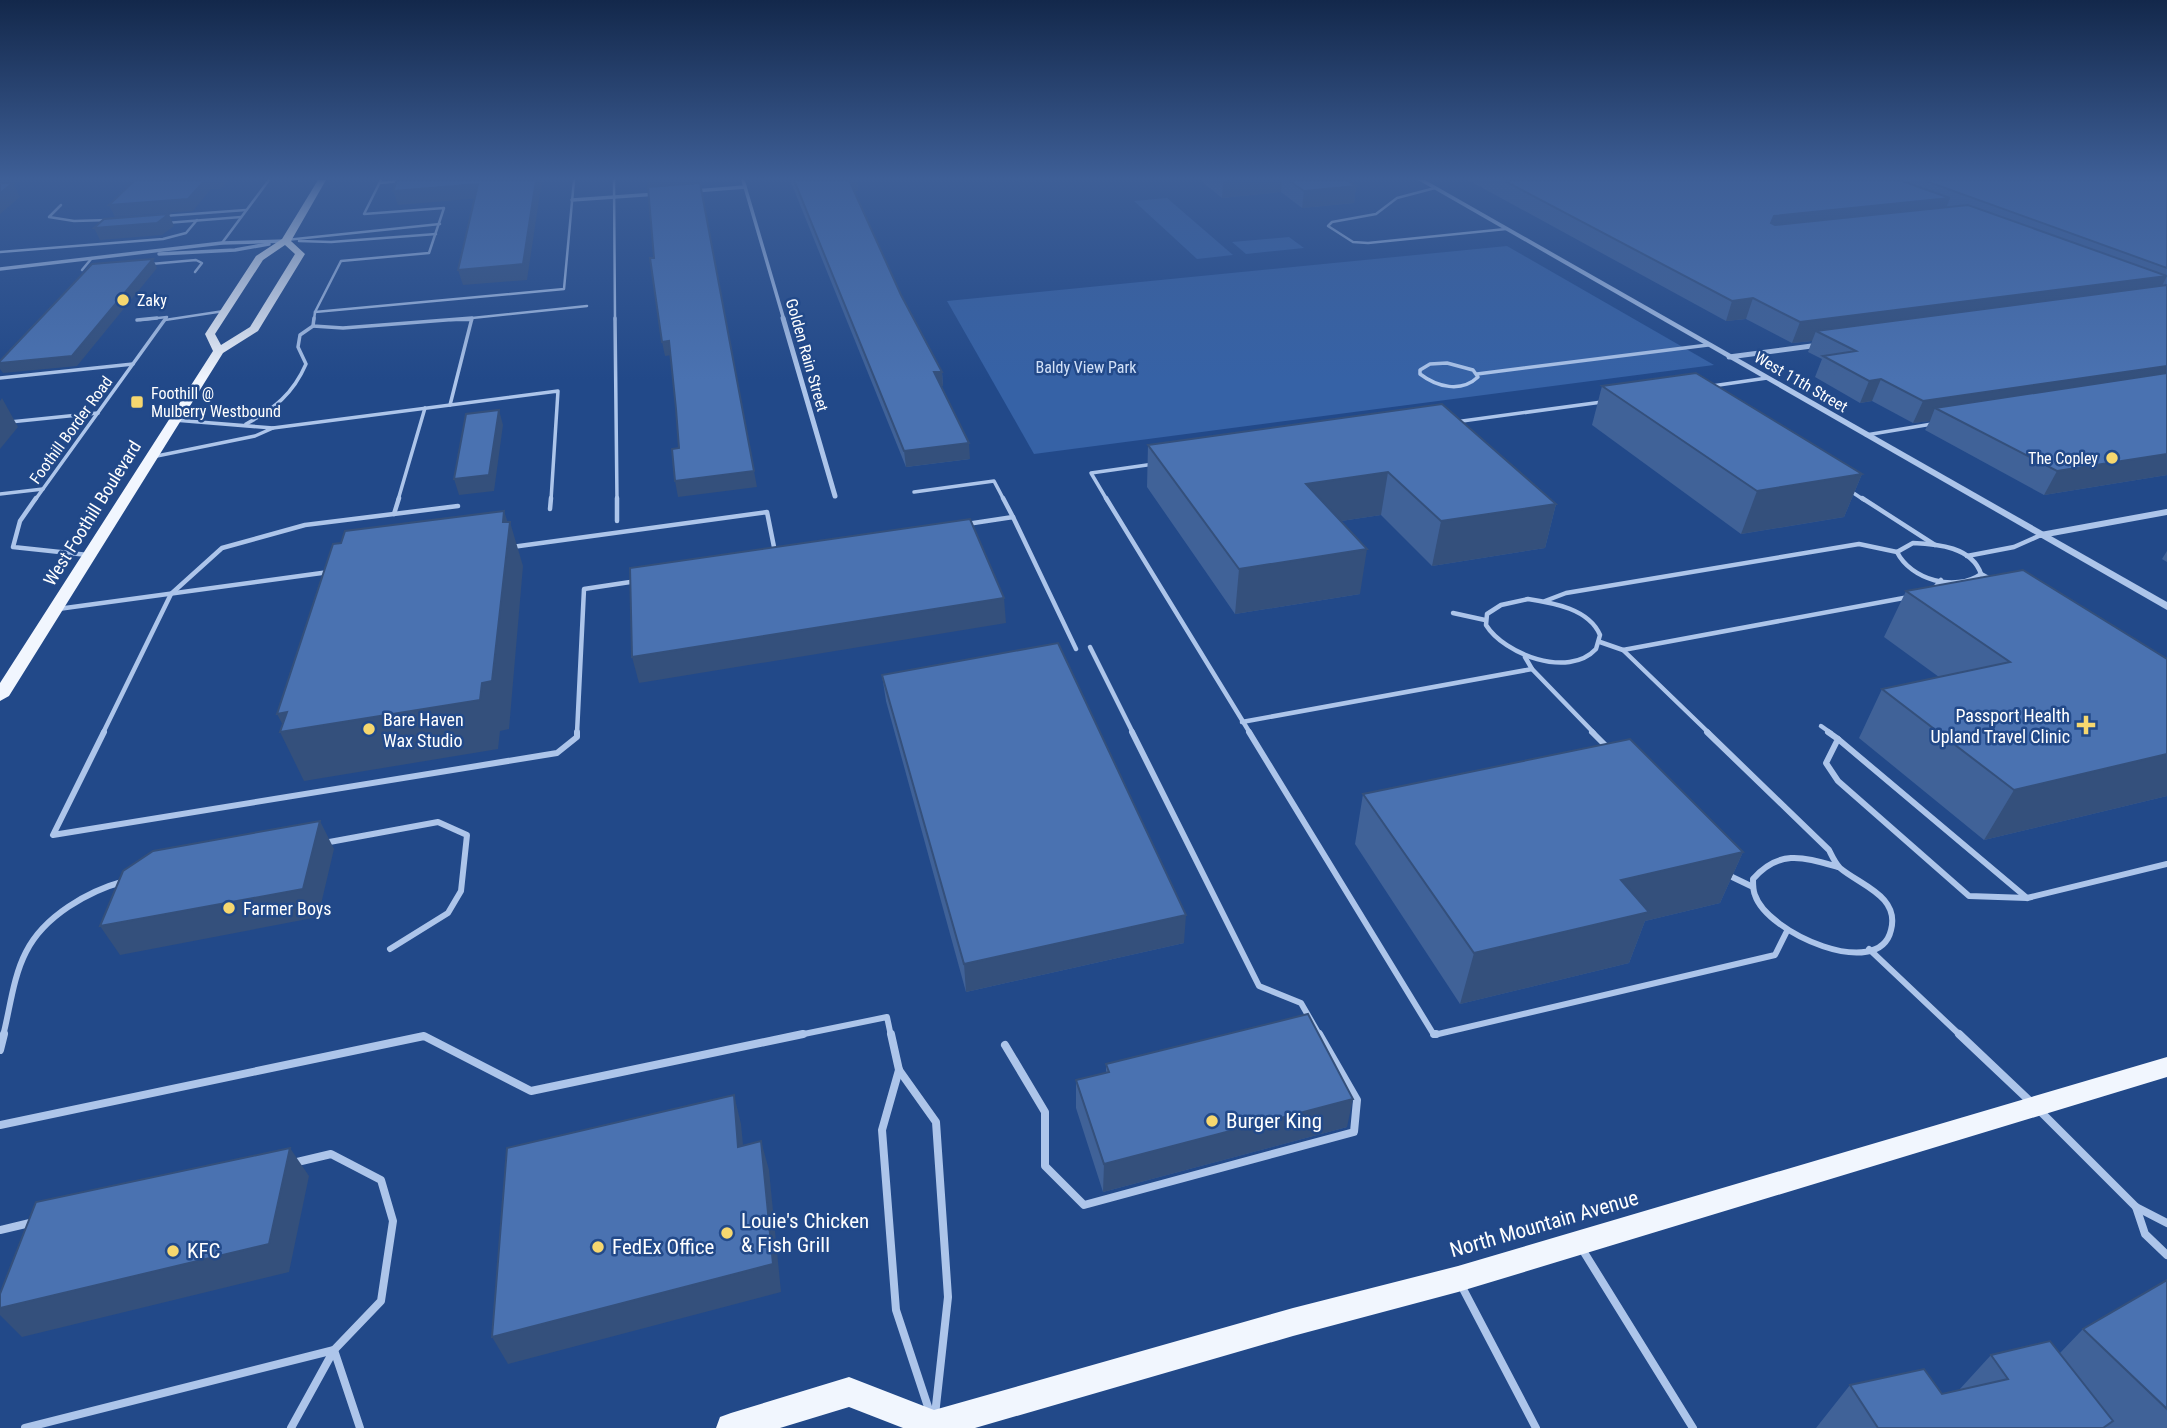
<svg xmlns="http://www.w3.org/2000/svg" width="2167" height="1428" font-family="'Roboto Condensed',sans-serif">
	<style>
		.green { fill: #3662a6 }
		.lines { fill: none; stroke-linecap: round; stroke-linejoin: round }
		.service-far4 { stroke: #adc5ea; stroke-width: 2.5 }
		.service-far3 { stroke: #adc5ea; stroke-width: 3.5 }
		.service-far2 { stroke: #adc5ea; stroke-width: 4.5 }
		.service-far1 { stroke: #adc5ea; stroke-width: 6 }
		.service { stroke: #adc5ea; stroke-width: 8 }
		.minor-far2 { stroke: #adc5ea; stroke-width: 3.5 }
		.minor-far1 { stroke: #adc5ea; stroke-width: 5 }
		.minor { stroke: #adc5ea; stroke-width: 6 }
		.tertiary { fill: #adc5ea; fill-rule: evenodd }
		.primary { fill: #f1f6fe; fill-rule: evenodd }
		.wall { fill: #406298 }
		.shaded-wall { fill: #34507c }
		.building { fill: #4a72b1; stroke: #34507c; stroke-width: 2 }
		.poi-dot { fill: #f6d76f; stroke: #224989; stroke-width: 2.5 }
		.labels { text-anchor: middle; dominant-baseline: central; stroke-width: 5; stroke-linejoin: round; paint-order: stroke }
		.far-poi-label { font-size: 16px; fill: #fff; stroke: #224989; text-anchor: start }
		.far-street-label { font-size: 16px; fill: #fff; stroke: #224989 }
		.far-park-label { font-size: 16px; fill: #d2e1f8; stroke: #224989 }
		.street-label { font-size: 18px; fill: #fff; stroke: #224989 }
		.poi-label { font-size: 18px; fill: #fff; stroke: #224989; text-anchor: start }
		.near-poi-label { font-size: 21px; fill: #fff; stroke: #224989; text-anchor: start }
		.near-street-label { font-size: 21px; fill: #fff; stroke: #224989 }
	</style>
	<rect width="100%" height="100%" fill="#224989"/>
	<g class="green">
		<path d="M1167 198 1233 255 1197 259 1134 201Z"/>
		<path d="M1289 237 1304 248 1246 254 1232 242Z"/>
		<path d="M1507 246 1714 365 1034 454 947 301Z"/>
	</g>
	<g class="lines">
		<g class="service-far4">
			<path d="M381 180 364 214 444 208 429 253 341 261 315 312 564 289 574 180"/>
			<path d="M614 180 615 320"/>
			<path d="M380 183 401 181"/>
			<path d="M1435 188 1397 198 1376 214 1332 222 1328 226 1353 242 1368 243 1506 229"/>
			<path d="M61 205 49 217 74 221 109 220"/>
			<path d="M164 216 246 210"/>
			<path d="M166 223 241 217"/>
			<path d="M286 240 440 224"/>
			<path d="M299 241 331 242 436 234"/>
			<path d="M222 243 269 180"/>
			<path d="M0 252 163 239 186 233 197 220"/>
			<path d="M151 264 196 260 202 263 195 272"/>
			<path d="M82 270 92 258"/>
			<path d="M472 318 587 306"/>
			<path d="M140 320 167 317"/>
			<path d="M165 320 224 311"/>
			<path d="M314 320 315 312"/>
			<path d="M450 320H472"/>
		</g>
		<g class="service-far3">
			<path d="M314 318 313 326 343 328 472 318 450 405"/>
			<path d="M615 318 617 500"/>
			<path d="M137 320 157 318"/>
			<path d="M1447 363 1473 370 1478 377C1461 393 1437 387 1420 374V370L1430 364Z"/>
			<path d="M1477 374 1708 345"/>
			<path d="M0 378 133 364"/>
			<path d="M1712 386 1767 378"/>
			<path d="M1455 422 1602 402"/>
			<path d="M0 423 98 413"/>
			<path d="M246 424C274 409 293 394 306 364L298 347 300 335 313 326"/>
			<path d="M273 428 558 391 551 500"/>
			<path d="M1866 435 1932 424"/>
			<path d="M152 457 255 436 273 428 174 420"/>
			<path d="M1849 490 1864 500"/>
			<path d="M914 492 994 481 1004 500"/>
			<path d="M0 494 43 489"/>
			<path d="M35 500 166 318"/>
			<path d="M398 500 425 408"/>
			<path d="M1107 500 1091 473 1154 464"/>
		</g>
		<g class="service-far2">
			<path d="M36 498 20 521 13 547 88 555"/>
			<path d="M617 498V521"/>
			<path d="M1003 498 1013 517"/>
			<path d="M1106 498 1250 733"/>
			<path d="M1862 498 1935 545"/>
			<path d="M550 509 551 498"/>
			<path d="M394 514 399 498"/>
			<path d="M967 524 1013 517 1076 649"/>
			<path d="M1913 543C1938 544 1972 547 1981 574 1955 592 1911 580 1897 552Z"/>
			<path d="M512 547 767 512 775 552"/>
			<path d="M1967 556 2014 547 2041 535"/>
			<path d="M1981 574 1992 580"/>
			<path d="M1934 589 1941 580"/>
			<path d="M1528 599C1554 603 1589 609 1600 635L1596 649C1568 679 1504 654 1486 625L1487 614 1501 605Z"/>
			<path d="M1545 601 1566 593 1859 544 1897 552"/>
			<path d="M58 609 329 572"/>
			<path d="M1453 613 1485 620"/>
			<path d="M1600 642 1623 650 1709 733"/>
			<path d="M1090 647 1133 733"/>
			<path d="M1623 650 1909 597"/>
			<path d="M1525 657 1532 669 1594 733"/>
			<path d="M1242 722 1532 669"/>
			<path d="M1821 726 1831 733"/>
			<path d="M103 733 171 594 222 548 305 525 458 506"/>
			<path d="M577 733 584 589 637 581"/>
		</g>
		<g class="service-far1">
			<path d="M104 732 53 835 557 753 577 737V732"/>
			<path d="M1132 732 1259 986 1301 1003 1320 1036"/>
			<path d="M1249 732 1434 1035 1775 955 1787 931"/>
			<path d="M1592 732 1608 748"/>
			<path d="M1707 732 1829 850C1832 856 1835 863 1840 868 1860 885 1900 896 1891 930 1879 982 1767 933 1755 895 1753 891 1753 884 1753 879 1779 849 1803 857 1838 867"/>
			<path d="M1828 732 1838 739 1826 763 1838 781 1969 896 2027 898 2167 864"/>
			<path d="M1838 739 2027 898"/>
			<path d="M324 843 438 822 467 835 461 891 448 913 390 949"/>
			<path d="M1728 875 1753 887"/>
			<path d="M1869 949 1961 1036"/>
			<path d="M3 1036C10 1009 13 977 26 952 44 916 88 891 125 881"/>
			<path d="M794 1036 887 1017 891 1036"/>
		</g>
		<g class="service">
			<path d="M891 1034 899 1070 936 1122 948 1297 935 1415"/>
			<path d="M1434 1034H1436"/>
			<path d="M1959 1034 2032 1103"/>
			<path d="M1005 1045 1045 1112V1166L1084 1205 1354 1132 1357 1100 1319 1034"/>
			<path d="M0 1050 4 1034"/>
			<path d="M899 1070 882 1130 896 1310 935 1428"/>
			<path d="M2039 1110 2136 1207 2167 1223"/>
			<path d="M0 1125 424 1036 531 1091 803 1034"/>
			<path d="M2136 1207 2145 1234 2167 1255"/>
			<path d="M0 1230 34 1222"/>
			<path d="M1582 1249 1693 1428"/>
			<path d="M1461 1285 1536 1428"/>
			<path d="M334 1350 360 1428"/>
			<path d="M25 1428 334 1350"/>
			<path d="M291 1428 334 1350 381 1301 393 1221 381 1180 331 1154 293 1163"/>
		</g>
		<g class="minor-far2">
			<path d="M743 180 784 320"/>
			<path d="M694 191 745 187"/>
			<path d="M572 200 657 194"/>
			<path d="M159 254 235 250 269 244"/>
			<path d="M0 269 222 243 286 241"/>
		</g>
		<g class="minor-far1">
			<path d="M783 318 835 496"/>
			<path d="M1729 357 1819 345"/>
		</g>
		<path class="minor" d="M2041 535 2167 512"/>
		<path class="tertiary" d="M1418 180H1425L2167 602V610Z"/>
		<g class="primary">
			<path d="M318 180H326L291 241 305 254 258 331 223 353 9 696 0 701V683L213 351 205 334 256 256 282 239ZM285 245 295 254 250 327 221 345 215 334 263 260Z"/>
			<path d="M2167 1057V1077L1458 1292 1293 1336 975 1428H903L849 1407 780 1428H716L720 1417 731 1413 849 1377 934 1410 1293 1308 1458 1266Z"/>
		</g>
	</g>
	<g class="wall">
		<path d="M790 180H857L858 191H853L901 295 942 372 943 386H941L970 459 906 467Z"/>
		<path d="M1200 180H1346L1356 186 1354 203 1302 208 1281 192 1222 198Z"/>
		<path d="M1468 180H2167V475L2044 495 1925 430 1930 421 1913 423 1872 401 1860 403 1815 377 1822 359 1808 352 1812 341 1792 343 1746 319 1726 321Z"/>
		<path d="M1602 386 1862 474 1844 517 1741 534 1592 425Z"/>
		<path d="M1442 404 1556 504 1545 548 1432 566 1381 515 1341 521 1360 594 1235 614 1147 487 1148 445Z"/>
		<path d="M2167 551V562L2162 559Z"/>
		<path d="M1906 591 2167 659V796L1984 840 1859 738 1882 689 1939 677 1884 637Z"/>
		<path d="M882 675 1184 943 966 992 886 701Z"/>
		<path d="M1363 794 1743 852 1720 903 1645 921 1629 963 1460 1004 1355 844Z"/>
		<path d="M1106 1064 1347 1127 1103 1192 1076 1108V1080L1106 1073Z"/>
		<path d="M2167 1280V1428H1816L1850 1385 1942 1394 1959 1390 1991 1355 2060 1353 2083 1329Z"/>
	</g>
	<g class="shaded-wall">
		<path d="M0 180H20L14 185 20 197 0 214Z"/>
		<path d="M205 180H227L220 189H211L193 211 115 217 109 205Z"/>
		<path d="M536 180H542L527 280 463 285 458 270Z"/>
		<path d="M647 180H700L701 186 649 190Z"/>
		<path d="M848 180H857L858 191H849Z"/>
		<path d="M1234 180H1282L1281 192 1222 198 1223 181Z"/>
		<path d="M478 184 482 198 398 205 393 191Z"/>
		<path d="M1356 186 1354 203 1302 208 1304 191Z"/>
		<path d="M1950 198 1943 216 1769 235 1771 223 1774 216Z"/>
		<path d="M169 214 174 226 162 235 100 240 94 228Z"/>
		<path d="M153 259 157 268 77 366 3 373 0 369V363Z"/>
		<path d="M2167 276 2157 296 1816 331 1812 341 1792 343 1800 322Z"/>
		<path d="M1753 298 1746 319 1726 321 1732 301Z"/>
		<path d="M669 341 672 355 665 356 662 342Z"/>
		<path d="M2167 366V386L1935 408 1930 421 1913 423 1923 401Z"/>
		<path d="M934 372H942L943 386 936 387Z"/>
		<path d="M1881 379 1872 401 1860 403 1869 381Z"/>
		<path d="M2 398 18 427 0 449V401Z"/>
		<path d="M499 410 503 425 494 491 459 495 454 479Z"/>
		<path d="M969 443 970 459 906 467 904 451Z"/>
		<path d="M2167 454V475L2044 495 2057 471Z"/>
		<path d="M754 471 757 487 678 497 675 481Z"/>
		<path d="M1388 472 1381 515 1301 527 1306 484Z"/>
		<path d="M1862 474 1844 517 1741 534 1757 491Z"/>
		<path d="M1556 504 1545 548 1432 566 1441 521Z"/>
		<path d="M504 511 509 526 510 522 523 566 509 729 500 731 498 749 304 781 280 732 286 731 277 714 287 712 503 522Z"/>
		<path d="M1367 549 1360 594 1235 614 1239 569Z"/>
		<path d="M1004 598 1006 623 639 683 632 657Z"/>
		<path d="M2167 754V796L1984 840 2014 790Z"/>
		<path d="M320 821 334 849 318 917 120 955 100 926Z"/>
		<path d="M1743 852 1720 903 1645 921 1629 963 1460 1004 1474 953 1621 880Z"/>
		<path d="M1186 915 1184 943 966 992 964 964Z"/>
		<path d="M734 1095 741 1124 746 1175 738 1147Z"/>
		<path d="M1353 1099 1347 1127 1103 1192 1104 1164Z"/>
		<path d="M761 1141 769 1170 781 1292 508 1364 492 1337Z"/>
		<path d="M290 1148 309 1176 289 1272 22 1337 0 1315V1308Z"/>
	</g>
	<g class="building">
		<path d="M135 180H205L188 199 109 205Z"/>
		<path d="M397 180H536L523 264 458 270 478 184 393 191Z"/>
		<path d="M794 180H849L901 295 942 372H934L969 443 904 451Z"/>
		<path d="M1288 180H1346L1356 186 1304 191Z"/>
		<path d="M1503 180H1899L1950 198 1774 216 1771 223 1775 225 1968 205 2167 276 1800 322 1753 298 1732 301Z"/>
		<path d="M1923 180H2167V268Z"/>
		<path d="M0 183H13L0 193Z"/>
		<path d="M700 183 754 471 675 481 672 449 679 448 676 409 669 341 662 342 650 258H654L648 187Z"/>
		<path d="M169 214 157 223 94 228 104 219Z"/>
		<path d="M153 259 72 356 0 363V361L92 264Z"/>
		<path d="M2167 285V366L1923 401 1881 379 1869 381 1823 356 1856 351 1816 331Z"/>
		<path d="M1696 373 1862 474 1757 491 1602 386Z"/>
		<path d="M2167 373V454L2057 471 1935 408Z"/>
		<path d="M1442 404 1556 504 1441 521 1388 472 1306 484 1367 549 1239 569 1148 445Z"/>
		<path d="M499 410 489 475 454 479 466 414Z"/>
		<path d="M504 511 503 522H510L492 681 482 683 480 700 280 732 287 712 277 714 333 544 341 543 345 531Z"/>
		<path d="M970 519 1004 598 632 657 630 568Z"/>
		<path d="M2023 570 2167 659V754L2014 790 1882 689 2010 662 1906 591Z"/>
		<path d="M1058 643 1186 915 964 964 882 675Z"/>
		<path d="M1630 739 1743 852 1621 880 1649 912 1474 953 1363 794Z"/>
		<path d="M320 821 303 889 100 926 123 871 153 851Z"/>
		<path d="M1308 1014 1353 1099 1104 1164 1076 1080 1109 1072 1106 1064Z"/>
		<path d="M734 1095 738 1147 761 1141 773 1264 492 1337 507 1148Z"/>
		<path d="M290 1148 269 1244 0 1308V1294L36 1202Z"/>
		<path d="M2167 1280V1409L2083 1329Z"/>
		<path d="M2050 1341 2113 1421 2103 1428H1878L1850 1385 1924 1369 1942 1394 2008 1379 1991 1355Z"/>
	</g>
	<linearGradient id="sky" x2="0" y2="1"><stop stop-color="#13284b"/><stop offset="0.47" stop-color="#3e5f97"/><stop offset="1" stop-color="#3e5f97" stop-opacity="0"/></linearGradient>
	<rect width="2167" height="380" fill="url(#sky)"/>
	<g class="poi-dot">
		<circle cx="123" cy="300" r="7"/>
		<rect x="130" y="395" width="14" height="14" rx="3.5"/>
		<circle cx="2112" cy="458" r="7"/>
		<path d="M2082.5 714.5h7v7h7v7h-7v7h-7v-7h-7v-7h7z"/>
		<circle cx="369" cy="729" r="7"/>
		<circle cx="229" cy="908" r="7"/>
		<circle cx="1212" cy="1121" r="7"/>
		<circle cx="727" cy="1233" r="7"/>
		<circle cx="598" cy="1247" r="7"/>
		<circle cx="173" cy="1251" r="7"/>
	</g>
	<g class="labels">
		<g class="far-poi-label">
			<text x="137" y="300">Zaky</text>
			<text x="151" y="393">Foothill @<tspan x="151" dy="18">Mulberry Westbound</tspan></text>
			<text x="2098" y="458" text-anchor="end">The Copley</text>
		</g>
		<g class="far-street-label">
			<text transform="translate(807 355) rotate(74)">Golden Rain Street</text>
			<text transform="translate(1801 382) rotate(30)">West 11th Street</text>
			<text transform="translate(71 430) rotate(-54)">Foothill Border Road</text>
		</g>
		<g class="far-park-label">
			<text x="1086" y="367">Baldy View Park</text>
		</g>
		<g class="street-label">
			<text transform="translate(92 513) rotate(-58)">West Foothill Boulevard</text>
		</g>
		<g class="poi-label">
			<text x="2070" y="715" text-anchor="end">Passport Health<tspan x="2070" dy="21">Upland Travel Clinic</tspan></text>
			<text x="383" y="719">Bare Haven<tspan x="383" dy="21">Wax Studio</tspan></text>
			<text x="243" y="908">Farmer Boys</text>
		</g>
		<g class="near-poi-label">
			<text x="1226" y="1121">Burger King</text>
			<text x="741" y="1221">Louie's Chicken<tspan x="741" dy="24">&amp; Fish Grill</tspan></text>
			<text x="612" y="1247">FedEx Office</text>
			<text x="187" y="1251">KFC</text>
		</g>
		<g class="near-street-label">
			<text transform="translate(1544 1224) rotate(-16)">North Mountain Avenue</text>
		</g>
	</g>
</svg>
